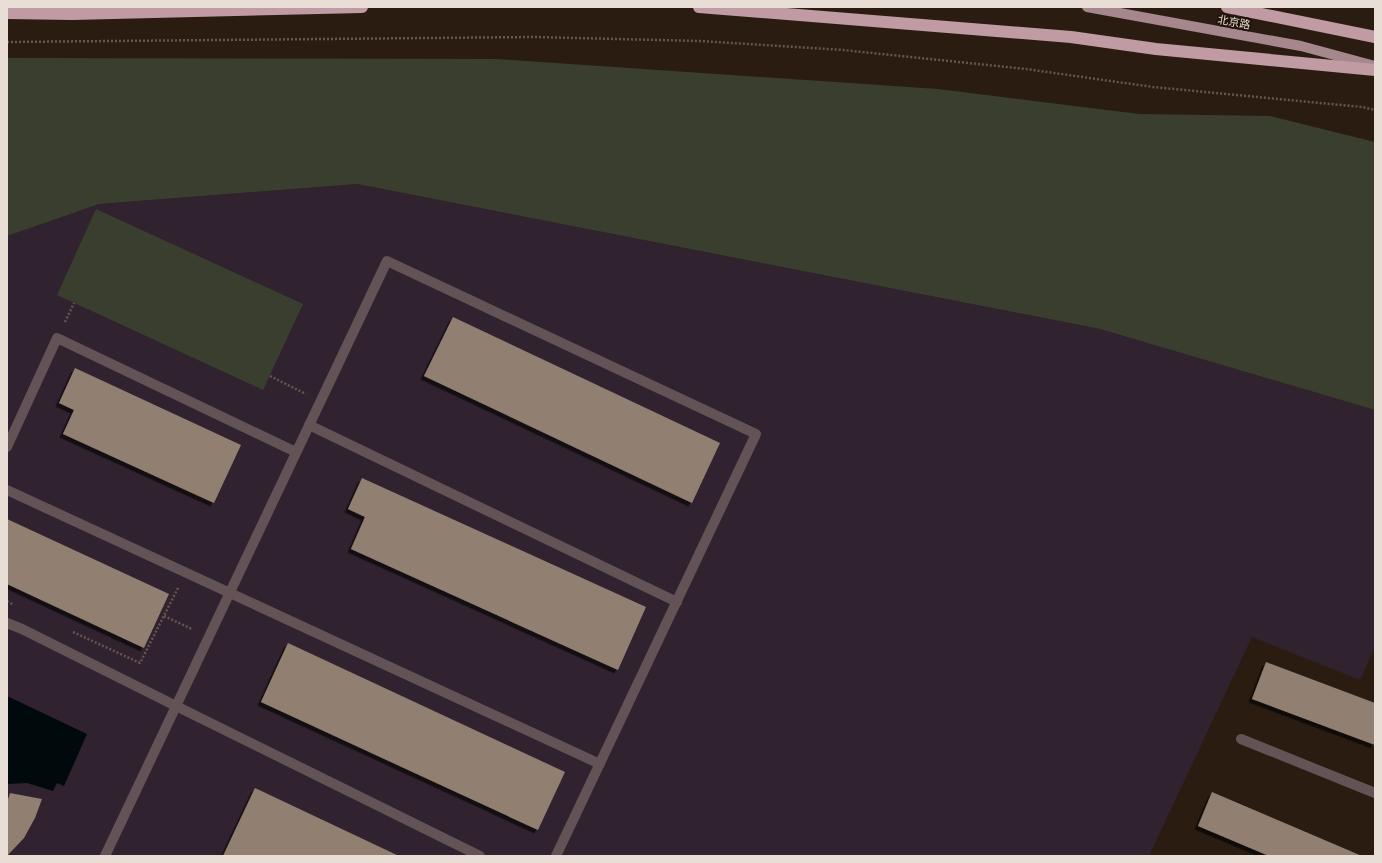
<svg xmlns="http://www.w3.org/2000/svg" width="1382" height="863" font-family="Cabin,'Noto Sans SC',sans-serif">
	<style>
		.education { fill: #30222e }
		.green { fill: #393e2e }
		.water { fill: #000a0d }
		.building { fill: #917f71; filter: url(#shadow) }
		.lines { fill: none; stroke-linecap: round; stroke-linejoin: round }
		.path { stroke: #65574d; stroke-width: 2.5; stroke-dasharray: 2 2; stroke-linecap: butt }
		.lane { stroke: #635357; stroke-width: 10 }
		.primary { stroke: #a6878e; stroke-width: 10 }
		.highway { stroke: #c09ba4; stroke-width: 12 }
		.labels { text-anchor: middle; dominant-baseline: central; stroke-width: 4; stroke-linejoin: round; paint-order: stroke }
		.street-label { font-size: 11px; fill: #e8ded6; stroke: #211308 }
	</style>
	<defs>
		<filter id="shadow"><feDropShadow dx="-3.5" dy="3.5" stdDeviation="0" flood-color="#0009"/></filter>
	</defs>
	<rect width="100%" height="100%" fill="#2b1c11"/>
	<path class="education" d="M357 184 1100 329 1375 410V647L1360 680 1252 637 1149 856H7V235L99 204Z"/>
	<g class="green">
		<path d="M7 58 496 59 938 89 1139 114 1270 116 1363 139 1375 142V410L1100 329 357 184 99 204 7 236Z"/>
		<path d="M96 209 303 304 263 390 57 295Z"/>
	</g>
	<path class="water" d="M7 696 87 734 64 786 57 783 53 791 27 783 7 784Z"/>
	<g class="building">
		<path d="M453 317 720 443 692 503 424 376Z"/>
		<path d="M75 368 241 445 214 503 63 434 74 410 59 403Z"/>
		<path d="M362 478 646 607 618 670 351 549 365 517 348 509Z"/>
		<path d="M7 519 169 594 144 648 7 584Z"/>
		<path d="M288 643 565 772 538 830 261 702Z"/>
		<path d="M1266 662 1375 703V745L1252 699Z"/>
		<path d="M255 788 399 856H223Z"/>
		<path d="M1212 792 1362 856H1269L1198 826Z"/>
		<path d="M10 793 42 799 35 818 24 838 7 856V803Z"/>
	</g>
	<g class="lines">
		<g class="path">
			<path d="M7 42 534 37 700 41 843 50 1026 69 1153 87 1362 107 1375 110"/>
			<path d="M65 322 74 303"/>
			<path d="M270 376 306 394"/>
			<path d="M7 601 14 605"/>
			<path d="M164 616 192 629"/>
			<path d="M73 632 140 663 178 588"/>
		</g>
		<g class="lane">
			<path d="M309 425 677 602"/>
			<path d="M7 447 57 338 296 452"/>
			<path d="M7 490 600 764"/>
			<path d="M7 623 22 629 176 706 480 856"/>
			<path d="M1241 739 1375 793"/>
			<path d="M105 856 387 261 756 434 556 856"/>
		</g>
		<path class="primary" d="M1087 7 1301 46 1375 66"/>
		<g class="highway">
			<path d="M699 7 1071 37 1156 49 1375 70"/>
			<path d="M1227 7 1375 37"/>
			<path d="M7 13 72 14 362 7"/>
		</g>
	</g>
	<g class="labels">
		<g class="street-label">
			<text transform="translate(1234 22) rotate(10)">北京路</text>
		</g>
	</g>
	<rect width="1382" height="863" fill="none" stroke="#e8ded6" stroke-width="16"/>
</svg>
